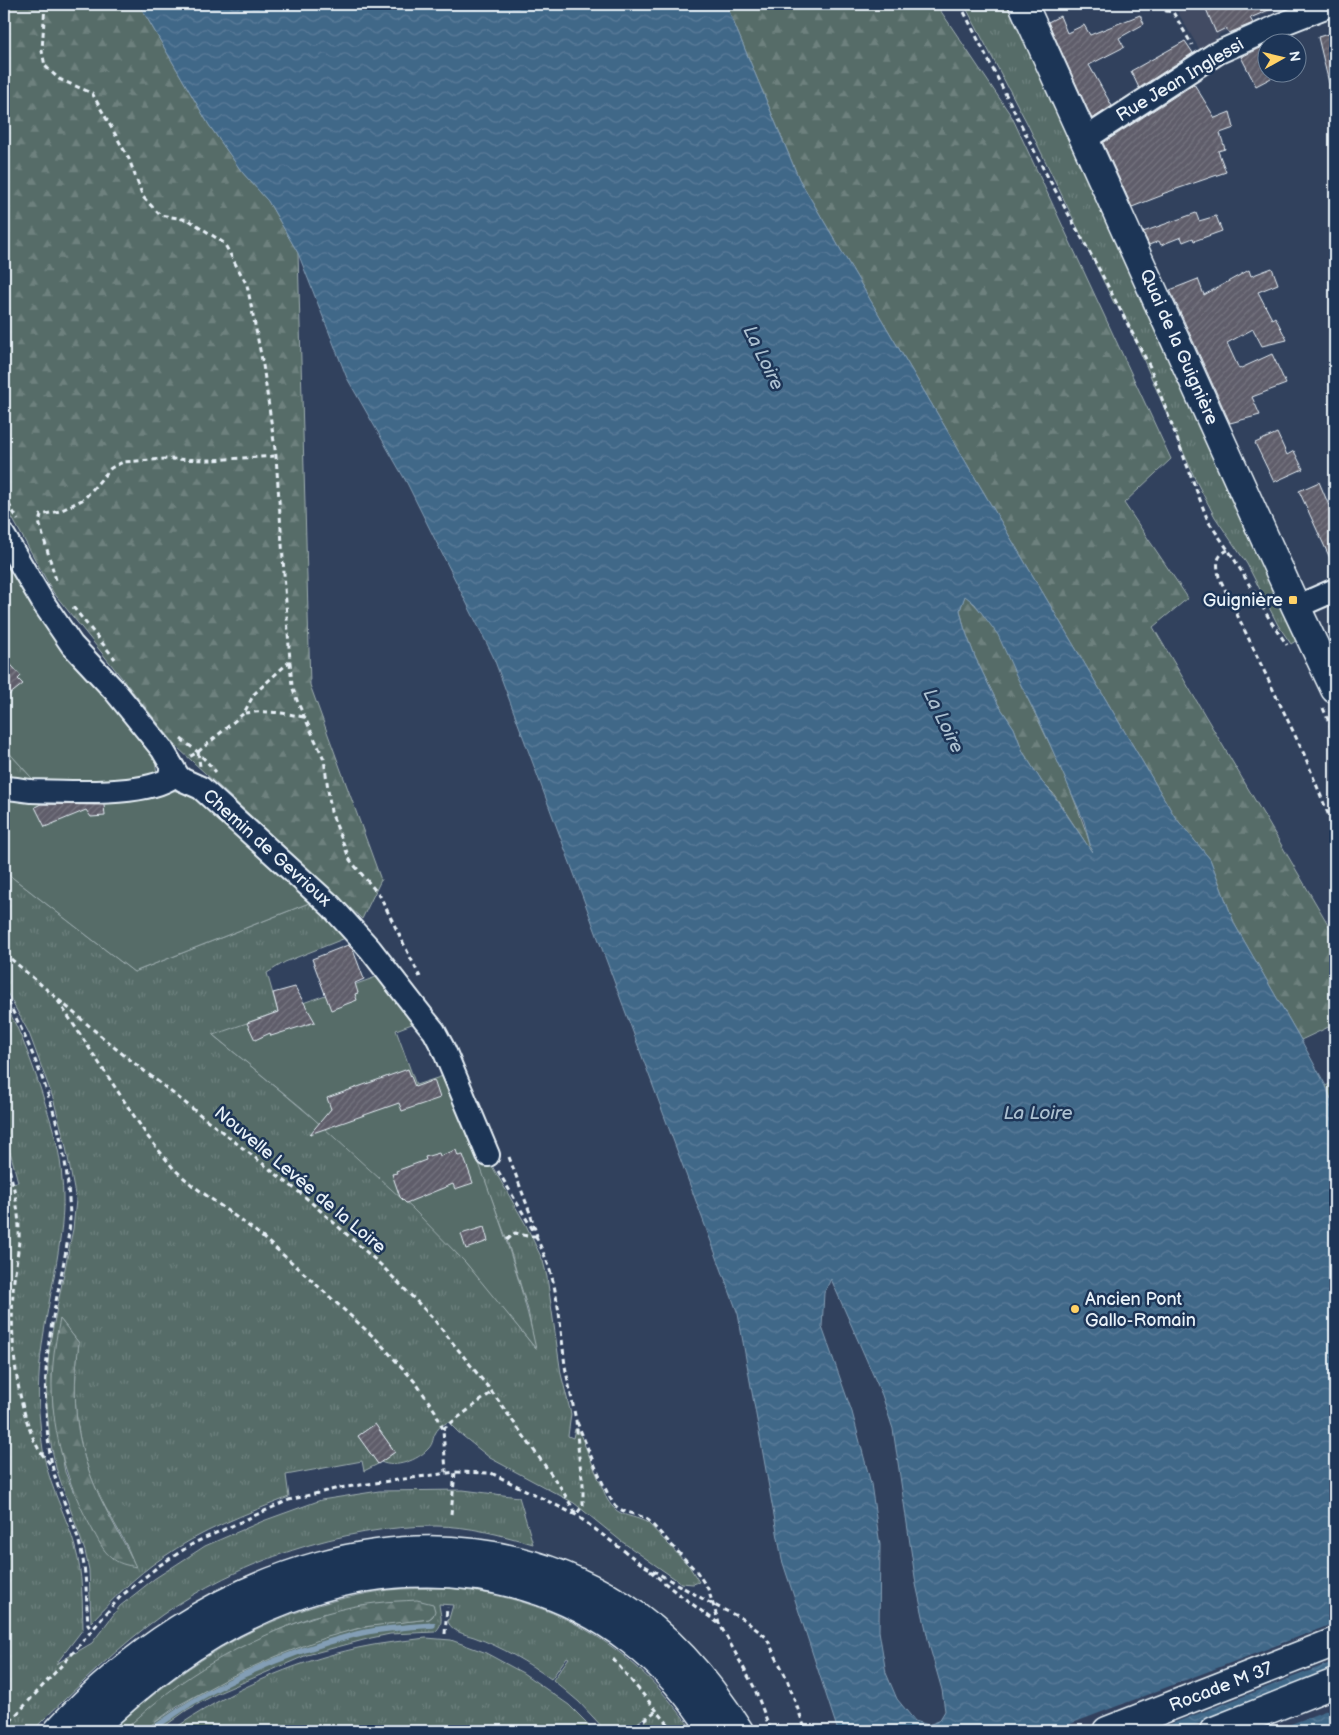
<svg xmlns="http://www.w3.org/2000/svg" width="1339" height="1735" font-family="'Balsamiq Sans',sans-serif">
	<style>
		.built { fill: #424c64 }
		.grass { fill: url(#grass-tufts); stroke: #9faeb0; fill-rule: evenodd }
		.forest { fill: url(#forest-firs); stroke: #9faeb0 }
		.garden { fill: #566c68; stroke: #9faeb0 }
		.water { fill: url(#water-waves); stroke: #839eb5; fill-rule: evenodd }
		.pier { fill: #31415d }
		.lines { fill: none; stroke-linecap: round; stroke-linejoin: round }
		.stream { stroke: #839eb5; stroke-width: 5.5 }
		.building { fill: url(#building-hatch); stroke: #e8f1f8 }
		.minor-casing { stroke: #e8f1f8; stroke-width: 26 }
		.major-casing { stroke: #e8f1f8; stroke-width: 31 }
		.highway-casing { stroke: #e8f1f8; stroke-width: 31 }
		.path { stroke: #e8f1f8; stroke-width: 3; stroke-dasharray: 5 4; stroke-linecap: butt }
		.minor { stroke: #1d3557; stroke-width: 22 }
		.major { stroke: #1d3557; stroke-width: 28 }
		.highway { stroke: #1d3557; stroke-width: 28 }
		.poi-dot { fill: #ffd166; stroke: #1d3557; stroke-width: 2 }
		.labels { text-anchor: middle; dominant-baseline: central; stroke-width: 5; stroke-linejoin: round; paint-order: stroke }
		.street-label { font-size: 18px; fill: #e8f1f8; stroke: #1d3557 }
		.poi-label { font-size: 18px; fill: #e8f1f8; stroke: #1d3557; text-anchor: end }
		.water-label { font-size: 19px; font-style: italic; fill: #adc1d1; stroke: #1d3557 }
	</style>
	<defs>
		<pattern id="grass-tufts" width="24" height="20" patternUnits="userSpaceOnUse" patternTransform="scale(1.25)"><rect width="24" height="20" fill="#566c68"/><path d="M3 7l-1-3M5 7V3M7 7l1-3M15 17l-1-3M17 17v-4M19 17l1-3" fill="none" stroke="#6e817e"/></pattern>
		<pattern id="forest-firs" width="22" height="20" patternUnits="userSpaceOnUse" patternTransform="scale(1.25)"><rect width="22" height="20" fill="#566c68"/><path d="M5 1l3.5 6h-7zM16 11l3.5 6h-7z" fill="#6e817e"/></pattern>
		<pattern id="water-waves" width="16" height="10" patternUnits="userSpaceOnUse" patternTransform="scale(1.25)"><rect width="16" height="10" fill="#406788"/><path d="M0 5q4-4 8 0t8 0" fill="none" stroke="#5c7d9a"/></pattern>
		<pattern id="building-hatch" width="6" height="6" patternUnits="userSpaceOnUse" patternTransform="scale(1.25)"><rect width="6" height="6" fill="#5f5d6a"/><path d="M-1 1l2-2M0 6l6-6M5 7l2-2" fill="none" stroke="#767580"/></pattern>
	</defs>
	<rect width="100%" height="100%" fill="#31415d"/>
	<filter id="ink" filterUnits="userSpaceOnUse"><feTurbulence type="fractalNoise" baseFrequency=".02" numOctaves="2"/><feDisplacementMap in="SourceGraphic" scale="10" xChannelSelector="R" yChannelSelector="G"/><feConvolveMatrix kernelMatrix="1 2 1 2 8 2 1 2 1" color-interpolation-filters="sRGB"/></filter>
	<g filter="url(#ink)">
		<path class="built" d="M1173 4H1288L1220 34 1204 57Z"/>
		<g class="grass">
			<path d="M964 4H1012L1297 640 1291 644 1278 625 1247 564 1215 517 1196 481 1122 310 1114 303 1027 123Z"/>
			<path d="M4 747 39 786 4 777Z"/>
			<path d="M4 871 134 972 314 901 323 915 348 937 285 962 267 973 278 1012 214 1036C301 1107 389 1179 465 1262 490 1290 512 1320 535 1348L528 1310 507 1240 478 1162 488 1159 526 1225 543 1261 547 1277 561 1374 571 1414 568 1436 573 1438 575 1429H578L607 1499C619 1519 629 1513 648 1523L689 1566 699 1582 693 1584 681 1583 621 1541 574 1503 490 1458 458 1432 448 1422C444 1424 438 1428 436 1432 432 1438 434 1443 428 1449 418 1460 395 1469 381 1462L395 1452 375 1424 358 1436 378 1464 364 1471 362 1461 286 1475 289 1497C245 1514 200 1531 162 1558 135 1576 113 1599 91 1622L89 1570 85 1551 56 1468 50 1440 46 1399 49 1347 73 1229 76 1200 65 1142 53 1098 29 1033 4 987ZM60 1319 79 1343C71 1399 75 1447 101 1499 112 1521 128 1543 135 1567L73 1491 65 1472 53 1406 52 1375Z"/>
			<path d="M4 1002C22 1034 34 1068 45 1103 53 1128 61 1154 62 1180 64 1200 63 1220 60 1240 52 1298 35 1353 39 1412 41 1432 42 1453 48 1472 55 1497 68 1521 75 1547 83 1574 82 1601 83 1629L56 1664 92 1643 120 1606 154 1579 205 1546 263 1521 321 1500 379 1491 463 1490 519 1497 533 1544C501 1535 469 1526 436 1526 342 1526 238 1561 162 1615 119 1646 81 1684 43 1720L33 1731H4V1166L9 1183 18 1182 11 1155 4 1139Z"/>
			<path d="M442 1588C550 1595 631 1643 693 1731H633L648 1719 646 1716 627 1731H606L579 1702 553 1680 569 1658 567 1657 551 1679C527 1662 502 1647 474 1637 464 1634 453 1632 448 1622L453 1605 439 1604C440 1615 445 1623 435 1632L390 1634 371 1638 307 1655 216 1694 187 1710 158 1731H143C208 1684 283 1645 361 1628 383 1623 407 1622 429 1619L433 1616 350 1608 311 1617 276 1631 224 1657 183 1682 123 1731H111C194 1656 276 1605 389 1590 406 1588 424 1589 442 1588Z"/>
			<path d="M426 1638 451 1640 484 1652 523 1673 569 1705 595 1731H171C228 1691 291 1663 358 1648 380 1643 404 1641 426 1638Z"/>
		</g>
		<g class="forest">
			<path d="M4 4H139L209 125 242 172 268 201 298 253 310 685 381 880 362 919 178 748 53 592 4 503Z"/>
			<path d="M726 4H936L1012 117 1171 459 1124 503 1188 598 1153 627 1335 936V1024L1301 1040 1235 925 1210 859 1175 817 799 179Z"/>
			<path d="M965 595C977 607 991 621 999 636 1007 652 1013 669 1021 685 1048 740 1076 795 1093 854L1053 793 1042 782 1023 752 1014 728 998 704 975 657 964 627 960 610Z"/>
			<path d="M1335 1080V1110L1326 1086Z"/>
			<path d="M60 1319 79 1343C71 1399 75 1444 99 1495 110 1520 125 1542 136 1567 127 1565 118 1564 111 1557 102 1550 98 1539 92 1529 71 1491 57 1450 53 1406 50 1377 54 1347 60 1319Z"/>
			<path d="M417 1600 433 1604 435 1611 433 1616 429 1619 363 1627 324 1638 277 1656 228 1678 177 1706 143 1731H123C142 1714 161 1697 182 1682 233 1646 313 1610 375 1603 389 1601 403 1601 417 1600Z"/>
		</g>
		<g class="garden">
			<path d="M4 547 154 750 157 775 150 779 39 786 4 747Z"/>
			<path d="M164 790 187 792 195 795 314 901 134 972 4 871V801Z"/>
			<path d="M379 976 417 1022 396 1030 416 1085 446 1075C479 1165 516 1254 536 1349L466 1263 413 1209 302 1108 213 1035Z"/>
		</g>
		<path class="water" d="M139 4H726L799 179 1175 817 1210 859 1235 925 1301 1040 1326 1086 1335 1110V1731H838L782 1560 738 1314 493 656 407 483 347 378 298 253 268 201 242 172 209 125ZM965 596 975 604 998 635 1016 675 1044 731 1084 821 1092 852 1052 793 1042 782 1023 752 1014 728 998 704 975 657 964 627 960 610ZM831 1279 882 1395 893 1429 916 1584 930 1648 942 1690 945 1711 939 1721 928 1725 915 1721 897 1699 886 1673 879 1631 880 1545 871 1484 852 1412 822 1327 824 1293Z"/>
		<g class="pier">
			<path d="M1335 1623V1661L1153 1731H1052Z"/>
			<path d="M1335 1671V1707L1273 1731H1179Z"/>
		</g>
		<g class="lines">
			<path class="stream" d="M150 1731C163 1722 177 1712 191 1703 242 1672 299 1649 357 1634 382 1628 408 1627 433 1625"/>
		</g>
		<g class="building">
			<path d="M1204 4H1283L1250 18 1253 23 1229 33 1226 28 1216 33Z"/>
			<path d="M1140 15 1144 24 1119 38 1124 47 1089 65 1112 106 1092 119 1048 22 1060 16 1067 33 1084 25 1090 35Z"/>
			<path d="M1335 32V82L1329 83 1318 37Z"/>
			<path d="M1185 41 1193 53 1139 88 1131 71Z"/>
			<path d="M1265 46 1266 50V72H1271L1273 77 1256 86 1241 57Z"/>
			<path d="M1194 84 1215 118 1230 112 1234 128 1220 133 1225 149 1218 151 1226 172 1162 194 1163 195 1132 207 1103 143Z"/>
			<path d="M1196 213 1199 221 1216 216 1222 231 1194 241 1193 238 1183 242 1181 237 1161 245 1159 241 1149 245 1143 232Z"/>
			<path d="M1272 268 1278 284 1258 292 1272 319 1275 317 1287 340 1262 346 1253 329 1227 343 1239 369 1272 354 1286 384 1252 397 1260 415 1230 423 1170 290 1198 279 1204 295 1249 270 1251 276Z"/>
			<path d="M1277 433 1287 455 1294 451 1303 469 1274 482 1255 443Z"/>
			<path d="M1319 482 1330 508 1335 506V569L1299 491Z"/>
			<path d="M4 657 21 676 18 679 23 684 4 699Z"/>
			<path d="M41 804 104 805 105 816 91 817 86 810 45 827 35 807Z"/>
			<path d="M348 945 353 950 364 979 355 983 358 993 355 994 357 1000 331 1010 312 959Z"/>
			<path d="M295 987 315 1022 271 1036 270 1033 255 1040 247 1023 278 1012 273 993Z"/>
			<path d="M408 1069 415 1087 434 1080 440 1098 402 1111 399 1103 310 1134 331 1109 327 1098Z"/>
			<path d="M456 1150 458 1156 463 1155 473 1183 455 1189 453 1184 406 1203 400 1197 392 1174 397 1173 396 1171 426 1160 425 1157 439 1153 440 1156Z"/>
			<path d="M484 1227 488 1241 466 1249 461 1234Z"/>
			<path d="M375 1424 395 1452 378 1464 358 1436Z"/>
		</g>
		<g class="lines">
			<defs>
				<g id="minor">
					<path d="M1085 139 1217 53 1282 24 1333 4"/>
					<path d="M4 536 44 604 72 645 115 691 162 749 178 776 183 780 201 788 331 906 370 949 425 1020 434 1031 444 1050 488 1155"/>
					<path d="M1296 607 1335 590"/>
					<path d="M4 788C13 788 22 790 31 791 65 792 140 796 169 779L172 767"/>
				</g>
				<path id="major" d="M1023 4 1296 607 1335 689"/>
				<g id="highway">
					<path d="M58 1731C198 1577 431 1485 622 1606 671 1637 709 1683 739 1731"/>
					<path d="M90 1731C147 1674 213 1626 289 1598 449 1538 621 1584 713 1731"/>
					<path d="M1107 1731 1335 1642"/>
					<path d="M1214 1731 1335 1683"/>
				</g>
			</defs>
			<use href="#minor" class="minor-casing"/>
			<use href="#major" class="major-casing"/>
			<use href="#highway" class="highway-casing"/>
			<g class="path">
				<path d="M45 4 42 51 45 66 59 79 92 93 129 159 143 197 160 215 189 220 224 243 247 285 263 365 276 456 290 661 254 694 244 713 198 752 189 757"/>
				<path d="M960 4 1044 170 1099 269 1150 367 1208 521 1233 557 1270 620 1287 645"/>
				<path d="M1159 4 1166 11 1173 12 1192 45"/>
				<path d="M4 496 18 520"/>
				<path d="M1228 550C1215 556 1217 564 1219 577L1304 754 1335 831"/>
				<path d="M56 580 39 522 41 515 60 511 84 499 111 468 123 462 166 459 211 460 276 456"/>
				<path d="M73 607 115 659"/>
				<path d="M290 662 292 686 298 703 324 759 331 812 350 860 380 896 420 977"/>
				<path d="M1323 708 1335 736"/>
				<path d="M245 713C266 710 284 713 304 717"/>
				<path d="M181 739 198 752 216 772"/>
				<path d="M198 752 200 766"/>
				<path d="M4 953 115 1048 304 1196 381 1265 432 1317 492 1392 561 1488 576 1514"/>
				<path d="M4 994C35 1054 62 1118 68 1186 69 1201 71 1217 69 1232 60 1291 42 1347 46 1407 47 1434 49 1461 58 1486 65 1506 75 1525 80 1546 87 1572 86 1598 88 1625L92 1630"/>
				<path d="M58 1001 148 1137 174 1169 192 1185 254 1230 296 1266 377 1340 416 1383 435 1411 443 1429 446 1472"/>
				<path d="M4 1153C12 1177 18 1202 19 1228 20 1250 14 1270 13 1292 10 1338 16 1407 38 1448 42 1455 48 1461 52 1466"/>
				<path d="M509 1157 530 1213 537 1236"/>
				<path d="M498 1171 533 1230"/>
				<path d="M536 1236 549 1266 554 1285 559 1312 565 1366 576 1420 579 1458 583 1484V1505L576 1515"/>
				<path d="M507 1240 515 1233 527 1236H537"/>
				<path d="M577 1422C583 1436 608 1502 617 1507 625 1514 639 1513 649 1521L697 1572 708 1589 719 1623 754 1687 771 1731"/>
				<path d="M443 1429 492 1392"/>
				<path d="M451 1514 455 1472"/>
				<path d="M650 1571 677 1593 718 1623"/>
				<path d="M445 1634 447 1607"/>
				<path d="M613 1659 674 1731"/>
				<path d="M4 1728 72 1654 120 1597 160 1565 194 1543 289 1500 339 1488 455 1472 491 1473 576 1515 643 1565 712 1604 743 1619 766 1637 786 1677 806 1731"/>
				<path d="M630 1731 657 1710"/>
			</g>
			<use href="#minor" class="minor"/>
			<use href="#major" class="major"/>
			<use href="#highway" class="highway"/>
		</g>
	</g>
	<g class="poi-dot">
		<rect x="1288" y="595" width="10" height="10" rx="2.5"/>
		<circle cx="1075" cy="1309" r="5"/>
	</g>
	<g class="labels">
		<g class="street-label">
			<text transform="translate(1180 80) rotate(-31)">Rue Jean Inglessi</text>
			<text transform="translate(1179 347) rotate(66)">Quai de la Guignière</text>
			<text transform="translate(267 848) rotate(42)">Chemin de Gevrioux</text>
			<text transform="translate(300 1180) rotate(40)">Nouvelle Levée de la Loire</text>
			<text transform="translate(1221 1687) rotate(-21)">Rocade M 37</text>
		</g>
		<g class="poi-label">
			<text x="1283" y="600">Guignière</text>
			<text x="1085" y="1299" text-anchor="start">Ancien Pont<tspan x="1085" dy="21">Gallo-Romain</tspan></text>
		</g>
		<g class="water-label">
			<text transform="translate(763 358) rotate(64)">La Loire</text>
			<text transform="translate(943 721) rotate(64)">La Loire</text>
			<text x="1038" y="1113">La Loire</text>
		</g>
	</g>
	<rect width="1339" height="1735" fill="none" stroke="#1d3557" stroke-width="20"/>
	<rect x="10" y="10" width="1319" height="1715" fill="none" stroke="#e8f1f8" stroke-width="2" filter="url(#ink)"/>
	<g transform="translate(1282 58) rotate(82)"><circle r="24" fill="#1d3557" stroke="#6e8097"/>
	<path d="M0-4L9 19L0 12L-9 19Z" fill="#ffd166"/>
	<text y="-8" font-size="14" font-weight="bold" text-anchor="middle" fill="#e8f1f8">N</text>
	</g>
</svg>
